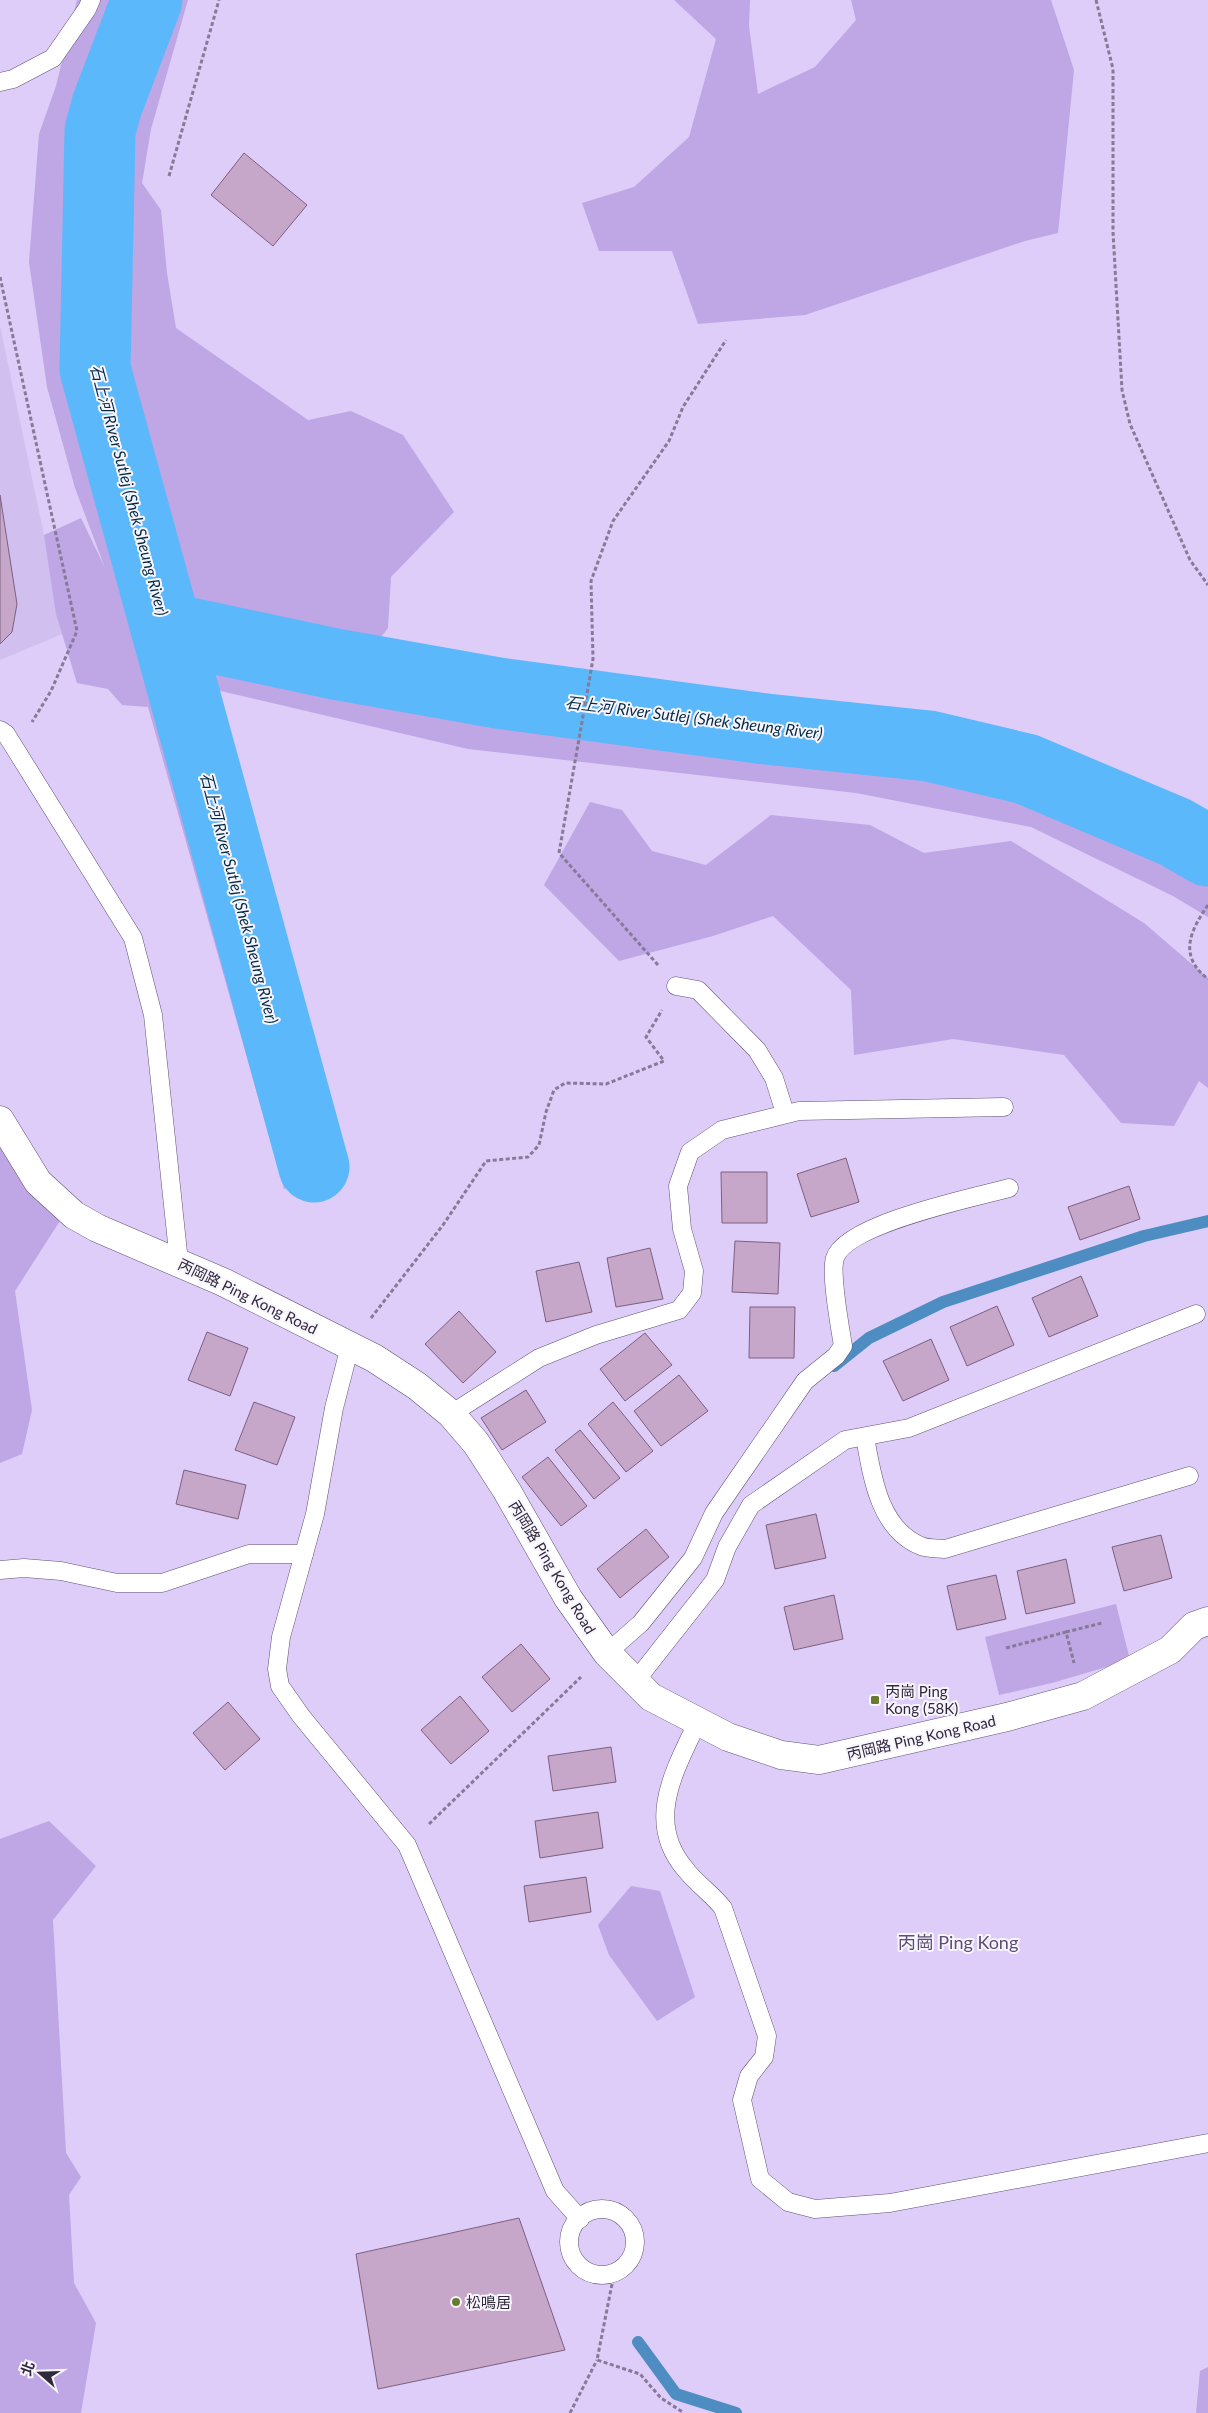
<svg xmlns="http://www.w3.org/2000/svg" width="1208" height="2413" font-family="Lato,'Noto Sans TC',sans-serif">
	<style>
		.built { fill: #d1bfef }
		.green { fill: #bfa6e4 }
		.water { fill: #5ab8fb; stroke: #4d8dc1 }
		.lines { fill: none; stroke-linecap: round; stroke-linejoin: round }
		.stream { stroke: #4d8dc1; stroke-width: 12 }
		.river { stroke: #5ab8fb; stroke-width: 71 }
		.building { fill: #c6a7ca; stroke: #7c6080 }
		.service-casing { stroke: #615277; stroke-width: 19 }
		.minor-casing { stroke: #615277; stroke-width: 29 }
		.path { stroke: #867a98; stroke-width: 3; stroke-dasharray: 4 2.5; stroke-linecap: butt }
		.service { stroke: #fff; stroke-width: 18 }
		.minor { stroke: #fff; stroke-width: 28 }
		.poi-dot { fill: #667b2c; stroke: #f8f5fe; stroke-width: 2 }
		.labels { text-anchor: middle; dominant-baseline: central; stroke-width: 4; stroke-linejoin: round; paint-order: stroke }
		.street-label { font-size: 15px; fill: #30293a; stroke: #f8f5fe }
		.poi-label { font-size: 15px; fill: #30293a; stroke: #f8f5fe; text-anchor: start }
		.water-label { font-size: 16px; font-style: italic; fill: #032c46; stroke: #f8f5fe }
		.quarter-label { font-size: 18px; fill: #5d4e73; stroke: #f8f5fe }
	</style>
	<rect width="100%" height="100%" fill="#ddcdf8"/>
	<path class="built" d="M0 326 44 535 72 630 0 660Z"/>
	<g class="green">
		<path d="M77 0H133L95 104 100 146 101 136 114 112 161 0H188L151 129 142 183 161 210 167 273 176 328 308 420 351 411 403 435 454 512 391 577 388 628 375 645 771 708 984 736 1150 795 1208 825V917L1173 896 1031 827 856 793 468 749 212 689 338 1164 284 1189 148 707 122 705 108 689 77 683 56 614 44 535 81 518 105 568 75 488 47 387 29 262 39 134 56 86Z"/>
		<path d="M674 0H750L749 26 758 94 815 67 856 20 851 0H1051L1074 70 1058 233 1025 241 805 315 698 324 672 251H599L582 203 634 187 689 137 716 39Z"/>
		<path d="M590 802 622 810 652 851 706 865 771 815 870 825 924 853 1011 841 1144 923 1208 978V1088L1199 1081 1174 1126 1121 1123 1064 1055 953 1039 854 1055 851 990 773 916 713 936 619 961 544 885Z"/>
		<path d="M0 1115 13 1126 72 1202 15 1291 32 1410 22 1454 0 1463Z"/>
		<path d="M1116 1604 1130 1660 1052 1683 999 1695 985 1637Z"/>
		<path d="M49 1821 96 1866 53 1920 66 2153 81 2177 69 2195 74 2283 96 2323 81 2413H0V1839Z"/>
		<path d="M631 1886 660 1891 695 1997 657 2021 609 1955 598 1925Z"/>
		<path d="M1208 2367V2413H1196L1200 2371Z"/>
	</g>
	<path class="water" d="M133 0H161L99 143 95 104Z"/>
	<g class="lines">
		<g class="stream">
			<path d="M834 1366 869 1338 943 1302 1144 1236 1208 1221"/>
			<path d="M638 2342 676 2394 736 2413"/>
		</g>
		<g class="river">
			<path d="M147 0 107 105 100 131 95 369 314 1167"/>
			<path d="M166 628 335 664 498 693 766 729 929 746 1026 769 1175 832 1208 851"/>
		</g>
	</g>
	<g class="building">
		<path d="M244 153 307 205 273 246 211 195Z"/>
		<path d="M0 495 17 604 12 632 0 644Z"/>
		<path d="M846 1158 859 1202 811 1217 797 1174Z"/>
		<path d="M721 1172H767V1223H722Z"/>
		<path d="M1129 1186 1140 1219 1080 1240 1068 1207Z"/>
		<path d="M735 1241 780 1243 778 1294 732 1292Z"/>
		<path d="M650 1248 663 1299 616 1307 607 1258Z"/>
		<path d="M579 1262 592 1312 546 1322 536 1271Z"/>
		<path d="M1081 1276 1098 1316 1049 1337 1032 1298Z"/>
		<path d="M997 1306 1014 1345 967 1366 950 1327Z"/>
		<path d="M750 1307H795L794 1358H749Z"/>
		<path d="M459 1311 496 1352 463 1383 425 1344Z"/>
		<path d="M207 1332 248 1348 230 1396 188 1380Z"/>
		<path d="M645 1333 672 1365 625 1401 600 1369Z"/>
		<path d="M931 1339 949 1380 903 1401 883 1361Z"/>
		<path d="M679 1375 708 1411 661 1446 634 1411Z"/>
		<path d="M526 1390 546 1422 502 1450 481 1418Z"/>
		<path d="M254 1402 295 1417 277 1465 235 1450Z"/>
		<path d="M613 1402 653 1451 626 1472 588 1424Z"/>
		<path d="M580 1430 620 1478 594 1499 555 1450Z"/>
		<path d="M548 1457 587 1506 561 1526 522 1477Z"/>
		<path d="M184 1470 246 1485 238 1519 176 1504Z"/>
		<path d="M816 1514 826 1558 775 1569 766 1525Z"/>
		<path d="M646 1529 669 1557 620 1598 597 1569Z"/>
		<path d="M1161 1535 1172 1578 1124 1591 1112 1547Z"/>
		<path d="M1066 1559 1075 1603 1026 1614 1017 1571Z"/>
		<path d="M996 1575 1006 1619 957 1630 947 1586Z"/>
		<path d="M834 1595 843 1639 794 1650 784 1607Z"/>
		<path d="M521 1644 550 1679 512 1712 482 1677Z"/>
		<path d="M460 1696 489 1731 451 1764 421 1730Z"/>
		<path d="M228 1702 260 1739 225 1770 193 1733Z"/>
		<path d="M611 1747 616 1782 553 1791 548 1756Z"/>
		<path d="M598 1812 603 1848 540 1858 535 1821Z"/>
		<path d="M586 1877 591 1912 529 1922 524 1886Z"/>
		<path d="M519 2218 565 2350 378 2389 356 2254Z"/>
	</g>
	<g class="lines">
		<defs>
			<g id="service">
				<path d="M0 82 13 79 53 58 87 9 91 0"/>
				<path d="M0 730 6 734 133 938 153 1015 179 1262"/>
				<path d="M676 986 698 990 757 1050 774 1078 785 1113"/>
				<path d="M350 1346 334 1408 315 1514 281 1637 277 1669 280 1686 301 1716 407 1845 555 2191 580 2219"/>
				<path d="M451 1414 539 1358 596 1335 679 1310 692 1293 694 1271 682 1229 678 1186 690 1152 722 1130 799 1111 1004 1107"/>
				<path d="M865 1437C872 1476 879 1529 921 1546 928 1549 938 1548 945 1549L1189 1476"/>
				<path d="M0 1570 24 1568 61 1571 117 1583H162L249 1554H304"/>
				<path d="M607 1653 641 1623 693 1558 714 1513 805 1381 836 1356 843 1346C840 1327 830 1273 835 1258 845 1224 975 1197 1009 1188"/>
				<path d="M634 1683 715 1580 727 1547 751 1505 845 1440 909 1428 1196 1314"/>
				<path d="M697 1723C675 1770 644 1822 686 1870 697 1884 712 1894 723 1908L767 2036 764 2057 749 2076 742 2100 760 2179 788 2202 815 2209 890 2203 1208 2143"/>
				<circle cx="602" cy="2242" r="33"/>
			</g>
			<path id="minor" d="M0 1120 38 1182 74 1215 97 1228 223 1282 374 1358 417 1386 451 1414 476 1443 507 1491 568 1598 607 1653 651 1697 728 1737 781 1755 819 1760 1007 1717 1083 1696 1170 1650 1194 1626 1208 1621"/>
		</defs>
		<use href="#service" class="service-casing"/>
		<use href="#minor" class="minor-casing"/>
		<g class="path">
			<path d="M1096 0 1113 69V232L1122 390 1130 424 1190 560 1208 585"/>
			<path d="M169 176 219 0"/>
			<path d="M0 277 77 631 51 691 32 722"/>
			<path d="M1208 905C1190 931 1178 956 1208 979"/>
			<path d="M658 965 559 853 593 659 591 581 613 521 669 441 683 407 726 340"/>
			<path d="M371 1318 443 1225 486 1161 528 1157 539 1145 546 1112 554 1090 565 1083 606 1084 664 1061 646 1037 662 1010"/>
			<path d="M1066 1632 1102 1623"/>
			<path d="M1006 1648 1066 1632 1074 1663"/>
			<path d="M429 1824 581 1677"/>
			<path d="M612 2284 597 2360 640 2374 661 2398 684 2413"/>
			<path d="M570 2413 597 2360"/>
		</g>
		<use href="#service" class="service"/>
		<use href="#minor" class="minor"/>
	</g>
	<g class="poi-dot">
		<rect x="870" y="1695" width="10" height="10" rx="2.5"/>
		<circle cx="456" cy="2302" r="5"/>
	</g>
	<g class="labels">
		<g class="street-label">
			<text transform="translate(248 1296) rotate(26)">丙岡路 Ping Kong Road</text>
			<text transform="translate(553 1567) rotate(59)">丙岡路 Ping Kong Road</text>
			<text transform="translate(921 1737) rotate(-13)">丙岡路 Ping Kong Road</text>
		</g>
		<g class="poi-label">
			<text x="885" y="1691">丙崗 Ping<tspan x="885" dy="17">Kong (58K)</tspan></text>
			<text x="466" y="2302">松鳴居</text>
		</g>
		<g class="water-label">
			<text transform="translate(130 490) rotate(75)">石上河 River Sutlej (Shek Sheung River)</text>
			<text transform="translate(694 717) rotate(7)">石上河 River Sutlej (Shek Sheung River)</text>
			<text transform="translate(240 898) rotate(75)">石上河 River Sutlej (Shek Sheung River)</text>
		</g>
		<g class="quarter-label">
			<text x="958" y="1942">丙崗 Ping Kong</text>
		</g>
	</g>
	<g transform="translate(40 2373) rotate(290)" stroke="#f8f5fe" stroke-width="4" paint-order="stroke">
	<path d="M0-4L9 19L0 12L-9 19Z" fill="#30293a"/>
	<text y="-8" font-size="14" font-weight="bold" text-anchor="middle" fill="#30293a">北</text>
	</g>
</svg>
